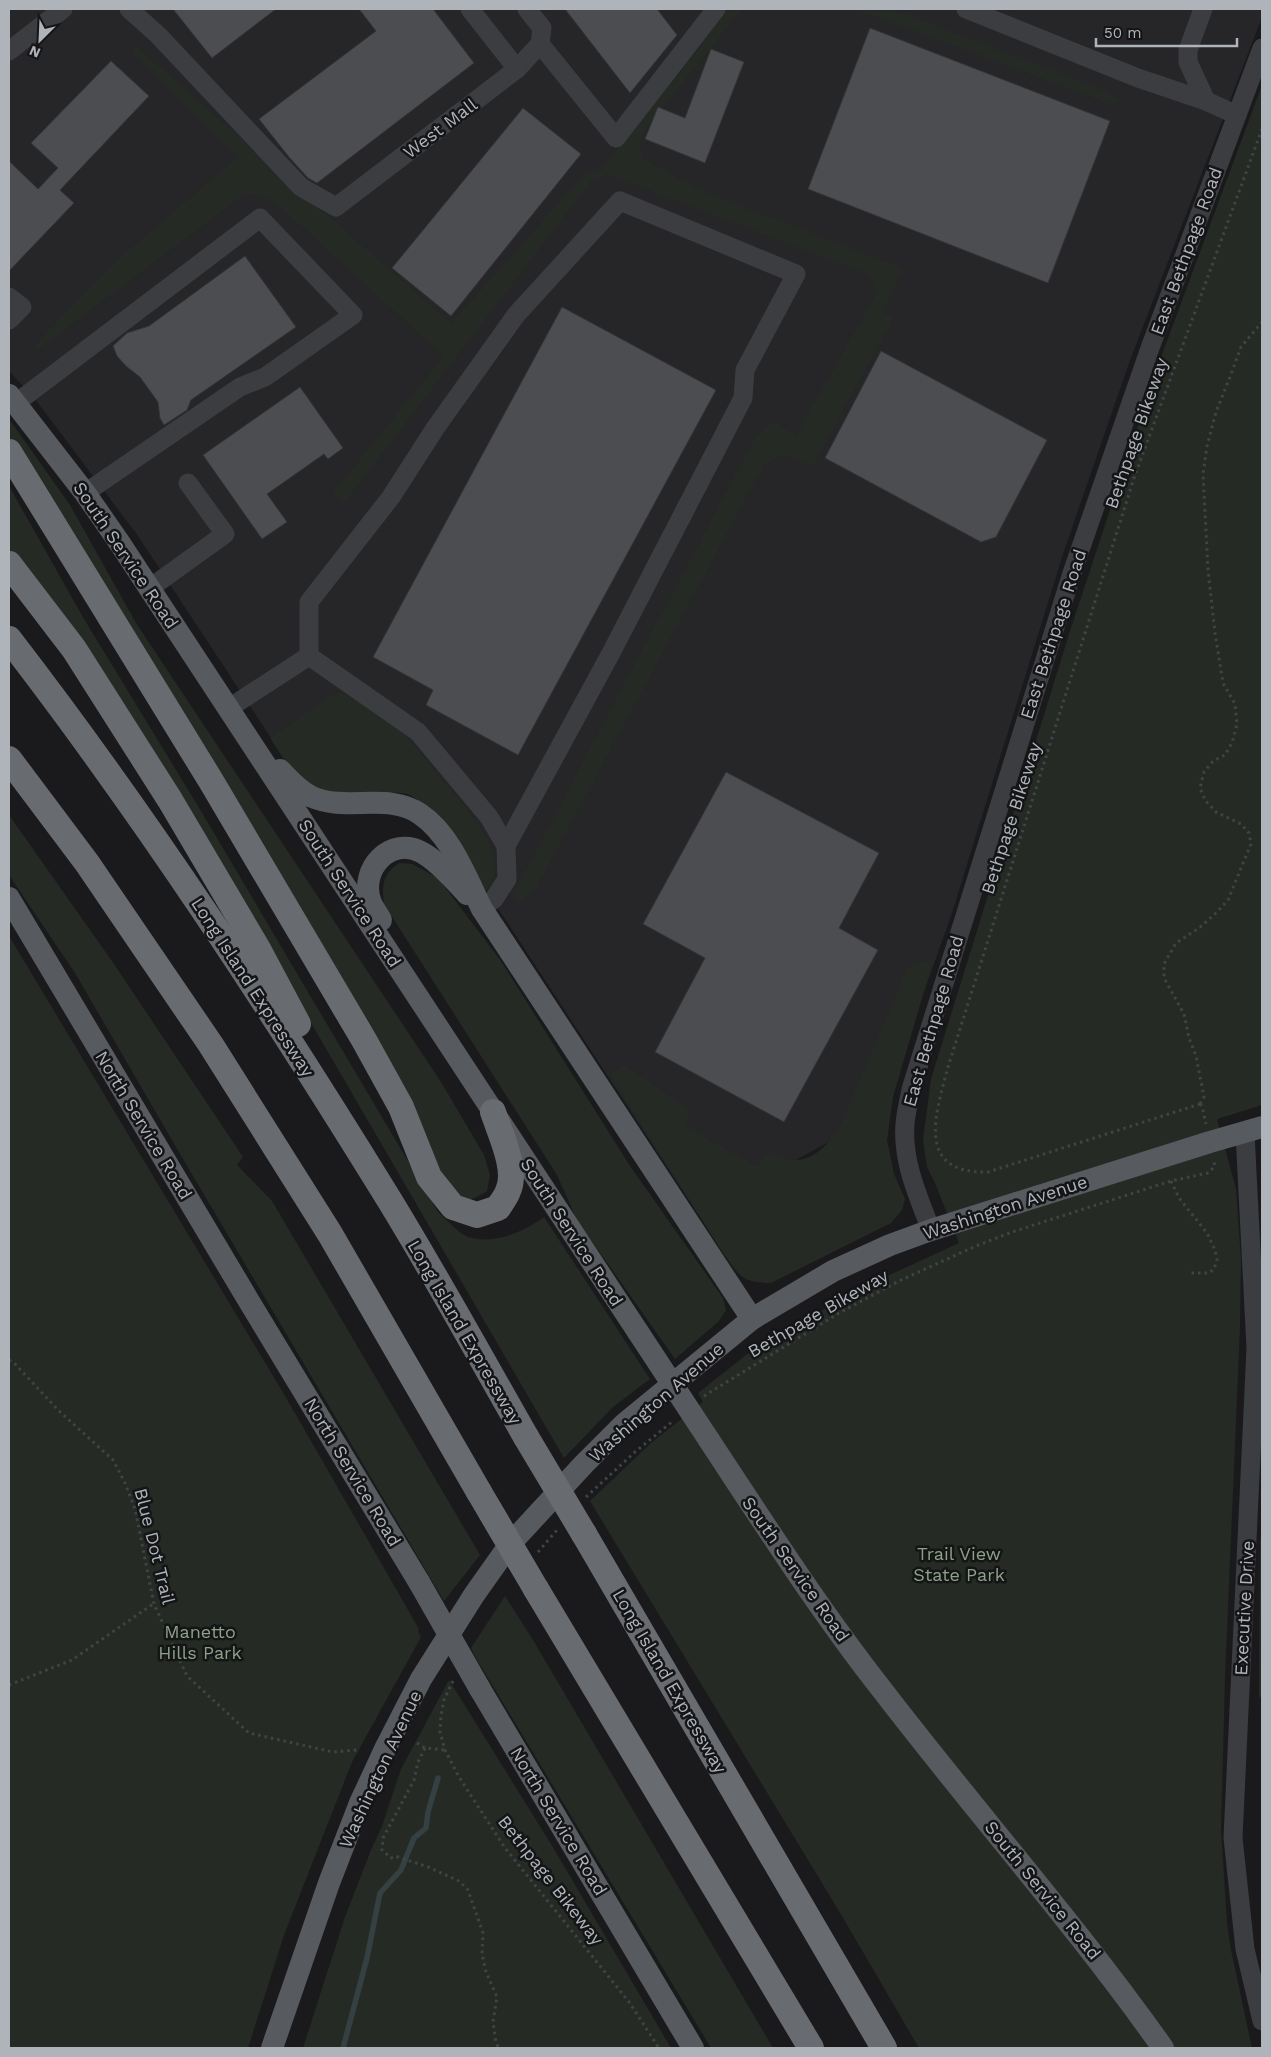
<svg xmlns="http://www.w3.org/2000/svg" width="1271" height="2057" font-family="'Work Sans',sans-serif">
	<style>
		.built { fill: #262628 }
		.green { fill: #252b24 }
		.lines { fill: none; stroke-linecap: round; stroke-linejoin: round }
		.stream { stroke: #354043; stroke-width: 5.5 }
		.building { fill: #4c4d50; stroke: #343537 }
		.path { stroke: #414447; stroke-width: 3; stroke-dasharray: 2.5 4; stroke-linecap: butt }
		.minor { stroke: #3b3d40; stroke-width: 19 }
		.major { stroke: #575b5f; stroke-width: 22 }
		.highway { stroke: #686c71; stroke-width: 26 }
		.major-bridge { stroke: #575b5f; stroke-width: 22 }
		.highway-bridge { stroke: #686c71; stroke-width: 26 }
		.labels { text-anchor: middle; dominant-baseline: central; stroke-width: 5; stroke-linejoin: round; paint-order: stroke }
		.street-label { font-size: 18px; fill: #aeb4ba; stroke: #151517 }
		.park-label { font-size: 18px; fill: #8ca287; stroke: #151517 }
	</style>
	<rect width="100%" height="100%" fill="#1a1a1c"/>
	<path class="built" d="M9 9H1262V17L1129 363 1063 554 952 913 881 1113 698 1214 486 890 422 803 409 794 395 792 379 793 292 770 138 536 35 399 9 371Z"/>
	<g class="green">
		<path d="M727 9H742L643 132 640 144 642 158 695 188 904 269 883 312 893 319 812 467 803 461 784 455 764 464 536 888 518 904 514 892 756 436 774 422 796 436 876 294 870 275 607 174 592 180 345 502 332 494 444 356 275 202 258 193 245 194 39 349 34 346 115 262 238 157 133 52 134 44 451 324 587 171H599L700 47Z"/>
		<path d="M856 9H892L1106 91 1119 102 1110 104Z"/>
		<path d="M1262 85V1105L1217 1119 1236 1189 1241 1260 1240 1326 1225 1677 1221 1830 1227 1923 1231 1950 1252 2048H919L842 1916 590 1501 651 1443 703 1402 698 1393 760 1344 870 1284 959 1243 935 1183 927 1167 923 1140 931 1079 1070 631 1157 368Z"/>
		<path d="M9 419 70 505 136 623 441 1082 484 1155 490 1175 487 1191C468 1204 461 1202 444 1188L246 827 9 437Z"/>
		<path d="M9 486 84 619 201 811 438 1212C446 1219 458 1233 468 1237 493 1245 524 1232 544 1217L650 1379 613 1407 564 1458 278 966 27 574 9 549Z"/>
		<path d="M337 692C358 698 387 719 404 733 418 750 431 767 445 784 465 807 515 858 486 890 471 869 430 803 410 795 400 791 389 793 379 793 370 794 319 793 314 790 298 783 280 753 270 738Z"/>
		<path d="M9 815 114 964 243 1157 237 1165 272 1201 480 1555 444 1601 183 1159 75 973 9 875Z"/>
		<path d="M399 863 412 864 438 878 501 961 630 1166 723 1298 726 1310 719 1321 675 1359 577 1220 557 1175 384 904C382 885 382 875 399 863Z"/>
		<path d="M9 936 288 1401 419 1629 418 1632 421 1637 352 1762 284 1935 248 2048H9Z"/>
		<path d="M923 961 932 964 893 1097 887 1140 894 1174 905 1199 902 1210 891 1223 771 1283C739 1283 739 1274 721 1250L610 1074 624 1065 690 1110 684 1126 758 1167 766 1154C776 1154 783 1159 793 1160 816 1161 831 1141 841 1124L907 969Z"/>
		<path d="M1262 1527V1694L1259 1699 1260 1542Z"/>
		<path d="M505 1596 533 1640 773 2048H711L476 1658 471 1648Z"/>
		<path d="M449 1680 551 1844 671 2048H303L345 1917 371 1850 382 1826 401 1769Z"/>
	</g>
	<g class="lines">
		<path class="stream" d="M343 2048 367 1958 380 1893 401 1870 414 1838 426 1828 428 1812 438 1778"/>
	</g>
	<g class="building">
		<path d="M173 9H276L212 58Z"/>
		<path d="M359 9H433L474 63 317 183 308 178 289 157 259 119 376 31Z"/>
		<path d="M565 9H657L677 35 630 93Z"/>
		<path d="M870 28 1110 121 1048 283 808 189Z"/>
		<path d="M711 49 744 62 705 163 645 139 658 107 685 118Z"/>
		<path d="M111 61 149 96 60 190 74 203 9 271V161L38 189 58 168 31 143Z"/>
		<path d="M523 108 581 154 451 316 392 268Z"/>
		<path d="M245 256 296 327 191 400 187 410 164 425 160 418 158 402 140 377 126 366 117 356 113 346 127 333 149 326Z"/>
		<path d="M562 307 716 390 518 755 426 705 433 690 373 657Z"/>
		<path d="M881 351 1047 440 996 537 981 542 825 458Z"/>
		<path d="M300 387 343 448 328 459 324 454 267 494 287 522 262 539 203 455Z"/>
		<path d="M726 772 879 853 839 928 878 950 784 1122 655 1052 705 958 643 924Z"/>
	</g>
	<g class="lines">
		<g class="path">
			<path d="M1200 1104 1202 1106 1206 1124"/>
			<path d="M1200 1104 988 1172C914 1174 936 1113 948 1067L1134 478 1262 129"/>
			<path d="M1200 1104 1204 1097 1196 1056 1189 1038 1184 1014 1164 978V964L1176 943 1199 928 1216 913 1228 900 1251 844 1249 833 1241 824 1216 812 1205 800 1200 788 1204 772 1213 761 1225 755 1232 743 1237 724 1235 704 1223 683 1215 633 1208 570 1203 474 1207 446 1216 412 1230 377 1241 347 1262 322"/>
			<path d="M1171 1181 1179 1198 1207 1233 1215 1250 1217 1260 1214 1269 1209 1273H1190"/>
			<path d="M9 1360 15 1364 58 1410 113 1460 125 1483 135 1509 154 1604 187 1676 249 1733 333 1752 357 1750"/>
			<path d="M704 1396 839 1313 901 1280 976 1246 1012 1232 1171 1181 1208 1173 1215 1166 1214 1162"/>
			<path d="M586 1497 635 1452 673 1421"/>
			<path d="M538 1552 557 1530"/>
			<path d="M453 1681 444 1700 441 1716 440 1732 445 1750 459 1777 505 1848 629 2002 659 2048"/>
			<path d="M9 1685 72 1660 153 1604"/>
			<path d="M417 1743 425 1748 445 1750"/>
			<path d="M425 1748 418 1762 414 1780 383 1838 382 1850 391 1858 395 1856 428 1867 459 1881 468 1890 483 1933 482 1954 486 1972 497 1997 493 2022 496 2043 499 2048"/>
		</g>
		<g class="minor">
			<path d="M129 9 158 35 301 187 336 207 517 69 540 44"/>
			<path d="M470 9 517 69"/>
			<path d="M527 9 542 28 540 44"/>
			<path d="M966 9 1138 78 1206 101 1237 115"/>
			<path d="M1203 9 1188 50V62L1206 101"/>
			<path d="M540 44 616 138 716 9"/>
			<path d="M9 51 63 9"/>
			<path d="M9 297 22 307 9 320"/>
			<path d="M16 403 260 218 353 315 265 377 240 387 85 493"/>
			<path d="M150 588 225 534 188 483"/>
			<path d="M309 656V602L391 497 436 427 516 315 620 201 796 274 745 370 743 398 611 653 506 846"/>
			<path d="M229 708 309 656 418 732 489 817 506 846 507 879 494 899 482 909"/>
			<path d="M1245 1133 1256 1348 1233 1838 1245 1949 1262 2021"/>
			<path d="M931 1230C918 1196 902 1161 905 1124 906 1112 909 1099 912 1086L1072 573 1150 348 1262 48"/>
		</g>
		<g class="major">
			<path d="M9 395 85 493 119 542 638 1332"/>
			<path d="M280 770C290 780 299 791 312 797 347 812 389 792 420 814 451 835 466 877 482 909L752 1319"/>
			<path d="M9 898 247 1298 419 1582"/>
			<path d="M381 920C378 914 372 907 370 900 360 869 390 836 421 852 437 860 455 881 467 894"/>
			<path d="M709 1440C765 1525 820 1611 883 1691 975 1811 1076 1925 1163 2048"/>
			<path d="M480 1689 693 2048"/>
			<path d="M272 2048 329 1883 360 1803 386 1747 421 1679 474 1595 510 1544 584 1464 624 1424 752 1319 833 1271 890 1245 931 1230 1210 1142 1262 1127"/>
		</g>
		<g class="highway">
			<path d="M9 452 211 781 364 1040 401 1107 429 1177 453 1207 477 1215 498 1208C501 1203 506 1197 508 1191 518 1170 500 1133 493 1112"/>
			<path d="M9 564 74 649 170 800 258 949 298 1024"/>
			<path d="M9 639C147 818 271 1008 390 1201 437 1278 481 1358 526 1437"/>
			<path d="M9 759 87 863 211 1045 330 1234 479 1492"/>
			<path d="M584 1534 884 2048"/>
			<path d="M536 1589 811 2048"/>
		</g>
		<g class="major-bridge">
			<path d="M638 1332 709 1440"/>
			<path d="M419 1582 480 1689"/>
		</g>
		<g class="highway-bridge">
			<path d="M526 1437 584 1534"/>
			<path d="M479 1492 536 1589"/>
		</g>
	</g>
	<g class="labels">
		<g class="street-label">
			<text transform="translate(440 128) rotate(-37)">West Mall</text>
			<text transform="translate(1186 251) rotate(-70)">East Bethpage Road</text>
			<text transform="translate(1136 433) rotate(-71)">Bethpage Bikeway</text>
			<text transform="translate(126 555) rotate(56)">South Service Road</text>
			<text transform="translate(1053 634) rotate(-72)">East Bethpage Road</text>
			<text transform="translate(1011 818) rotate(-72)">Bethpage Bikeway</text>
			<text transform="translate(350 893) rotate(57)">South Service Road</text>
			<text transform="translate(253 987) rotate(57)">Long Island Expressway</text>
			<text transform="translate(933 1021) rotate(-74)">East Bethpage Road</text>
			<text transform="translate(144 1125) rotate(59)">North Service Road</text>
			<text transform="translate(1005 1207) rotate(-18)">Washington Avenue</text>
			<text transform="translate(572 1232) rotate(57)">South Service Road</text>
			<text transform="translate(818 1313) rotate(-30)">Bethpage Bikeway</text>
			<text transform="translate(465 1332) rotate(60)">Long Island Expressway</text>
			<text transform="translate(656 1402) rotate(-41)">Washington Avenue</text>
			<text transform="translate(353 1472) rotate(59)">North Service Road</text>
			<text transform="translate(155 1546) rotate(76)">Blue Dot Trail</text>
			<text transform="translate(796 1569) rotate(55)">South Service Road</text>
			<text transform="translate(1244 1608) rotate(-87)">Executive Drive</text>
			<text transform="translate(670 1681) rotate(60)">Long Island Expressway</text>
			<text transform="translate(380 1769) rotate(-65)">Washington Avenue</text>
			<text transform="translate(559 1821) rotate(59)">North Service Road</text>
			<text transform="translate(551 1880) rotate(52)">Bethpage Bikeway</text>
			<text transform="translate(1043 1890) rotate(51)">South Service Road</text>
		</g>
		<g class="park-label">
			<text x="959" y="1553">Trail View<tspan x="959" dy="21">State Park</tspan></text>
			<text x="200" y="1631">Manetto<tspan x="200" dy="21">Hills Park</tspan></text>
		</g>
	</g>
	<rect width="1271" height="2057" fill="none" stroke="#aeb4ba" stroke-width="20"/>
	<g transform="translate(40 40) rotate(204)" stroke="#151517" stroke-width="4" paint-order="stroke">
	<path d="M0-4L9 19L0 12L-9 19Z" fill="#aeb4ba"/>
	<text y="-8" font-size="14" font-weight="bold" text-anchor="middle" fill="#aeb4ba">N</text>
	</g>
	<path d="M1096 38v8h141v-8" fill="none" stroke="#aeb4ba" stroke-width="2.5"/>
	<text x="1104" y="38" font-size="15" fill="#aeb4ba" stroke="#151517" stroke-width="4" paint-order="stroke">50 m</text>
</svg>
